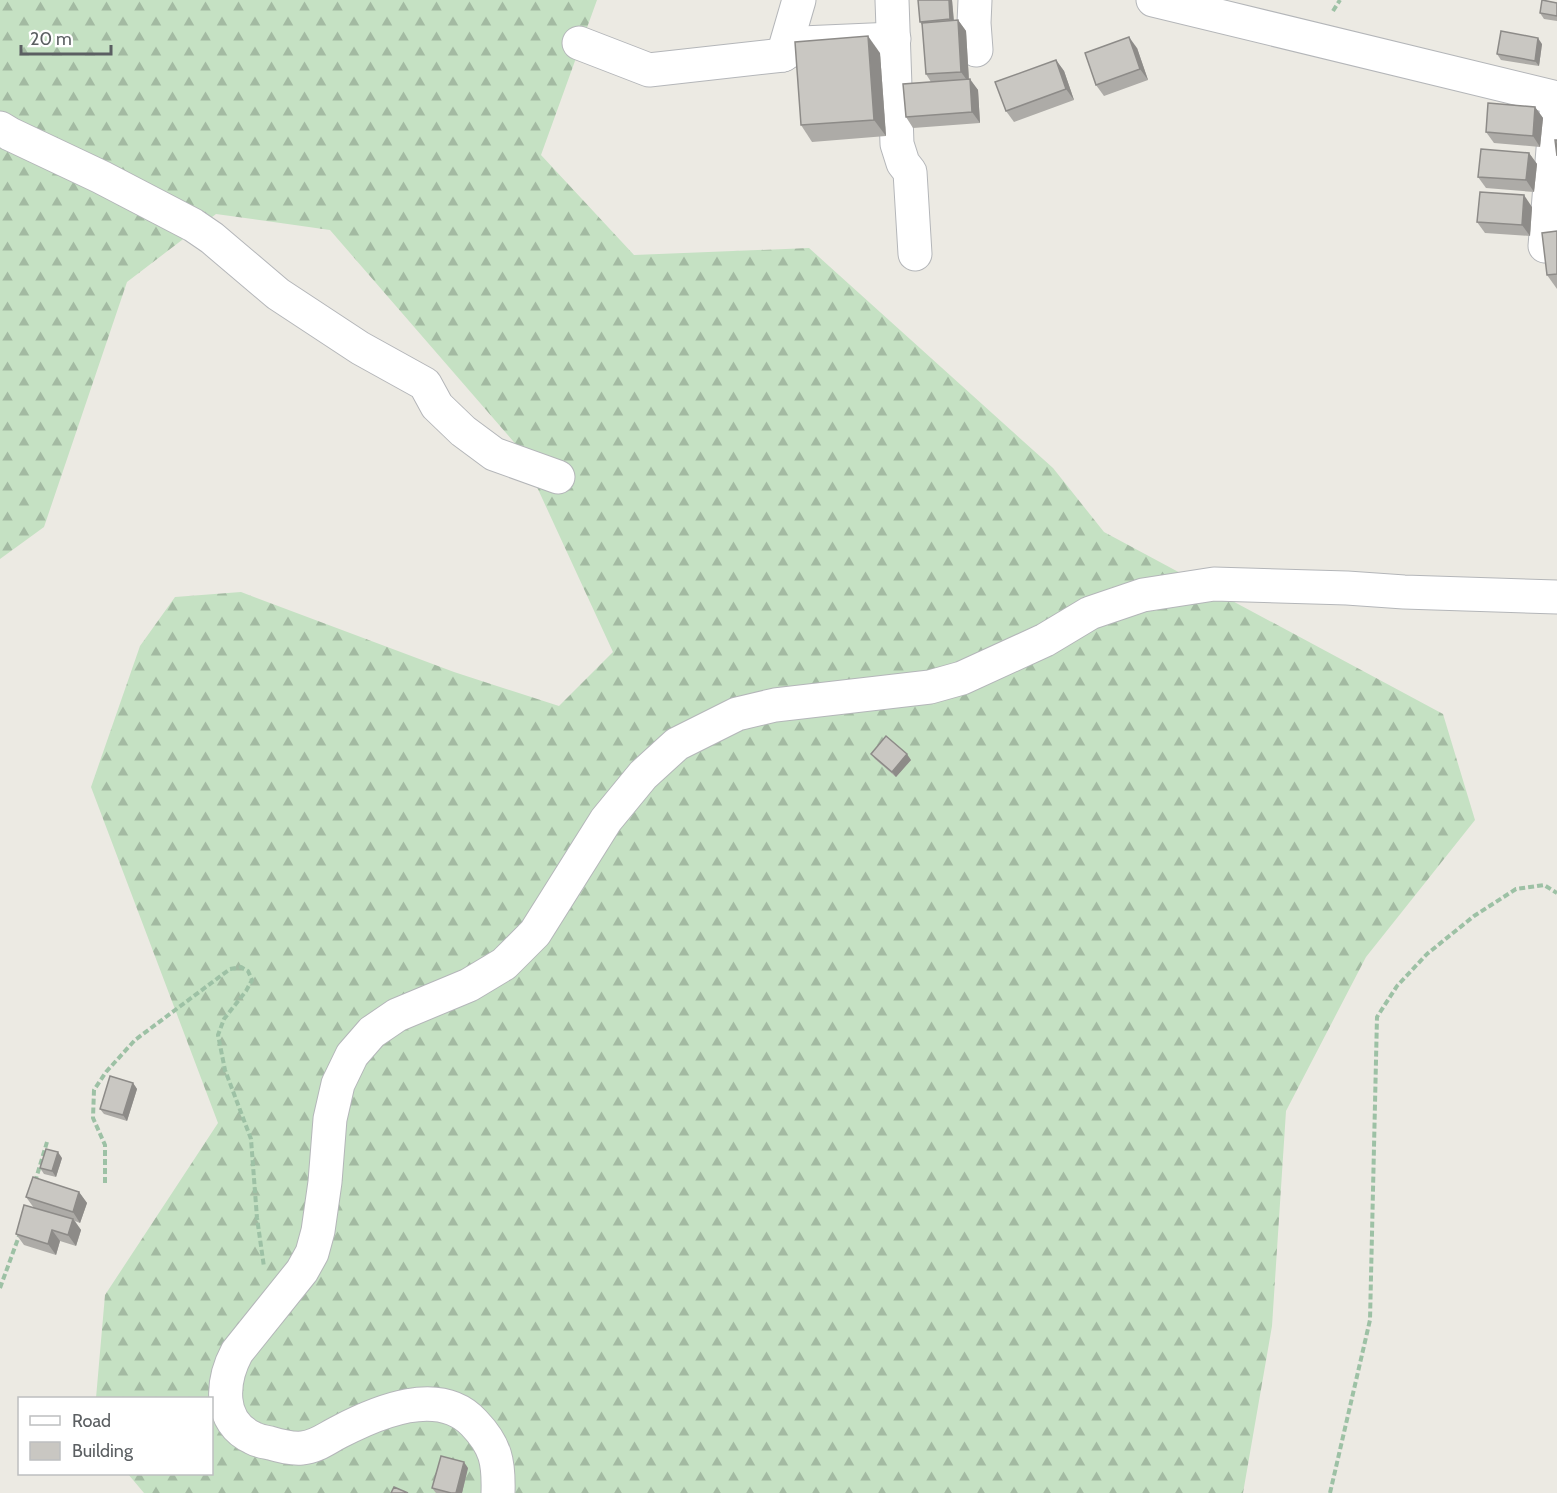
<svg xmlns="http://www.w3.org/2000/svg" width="1557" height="1493" font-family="Cabin,sans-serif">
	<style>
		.forest { fill: url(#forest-firs) }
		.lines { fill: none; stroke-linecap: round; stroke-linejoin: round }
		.minor-casing { stroke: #b4b6b9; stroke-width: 35 }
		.path { stroke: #9dc1a5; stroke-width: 4; stroke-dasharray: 6 3; stroke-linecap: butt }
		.minor { stroke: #fff; stroke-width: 33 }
		.wall { fill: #adaba7 }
		.shaded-wall { fill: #8d8b88 }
		.building { fill: #c9c7c2; stroke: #8d8b88; stroke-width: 1.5 }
	</style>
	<defs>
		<pattern id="forest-firs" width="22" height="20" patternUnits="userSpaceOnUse" patternTransform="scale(1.5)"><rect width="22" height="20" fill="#c5e1c3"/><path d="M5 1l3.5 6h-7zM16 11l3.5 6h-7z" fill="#a3baa2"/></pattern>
	</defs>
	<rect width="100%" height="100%" fill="#eceae3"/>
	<path class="forest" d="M0 0H597L541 155 634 255 809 248 1053 468 1104 532 1443 714 1475 820 1366 957 1286 1111 1272 1326 1243 1493H144L128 1474H212V1398H96L105 1295 218 1123 91 787 140 646 175 597 241 592 454 672 559 706 613 652 519 448 330 230 216 214 127 282 44 527 0 559Z"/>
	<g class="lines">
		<defs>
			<g id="minor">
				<path d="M892 0 897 144 903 163 910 172 915 254"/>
				<path d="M975 0 974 23 976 50"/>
				<path d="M1153 0 1557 98"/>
				<path d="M579 43 649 70 783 55 802 43 894 39"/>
				<path d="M783 55 799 0"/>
				<path d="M0 128 10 134 101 177 193 225 212 238 278 294 360 348 425 384 437 406 463 431 494 454 558 477"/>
				<path d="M1545 246 1557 101"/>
				<path d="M498 1493C499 1462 496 1446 474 1423 439 1385 377 1412 339 1432 327 1438 316 1447 302 1448 291 1449 280 1446 270 1443 265 1442 258 1441 253 1438 217 1422 222 1380 237 1352L302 1271 312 1253 318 1231 325 1182 330 1119 338 1084 352 1055 372 1032 397 1015 469 985 504 964 535 933 606 820 643 775 677 744 737 714 775 705 930 687 962 678 1045 640 1090 613 1143 595 1214 584 1347 588 1404 592 1557 597"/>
			</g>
		</defs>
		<use href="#minor" class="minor-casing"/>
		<g class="path">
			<path d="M1333 11 1340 0"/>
			<path d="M35 1182 47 1142"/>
			<path d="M105 1183V1145L93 1118 94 1090 106 1072 135 1040 230 969 241 967 248 971 252 980 246 991 224 1019 218 1035 225 1070 251 1139 257 1218 264 1267"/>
			<path d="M0 1288 19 1236"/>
			<path d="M1330 1493 1370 1320 1377 1017 1397 986 1427 954 1474 916 1516 889 1544 885 1557 893"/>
		</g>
		<use href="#minor" class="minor"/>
	</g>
	<g class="wall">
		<path d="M918 0H952L954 20H958L966 31 969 79 978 90 980 123 913 128 906 117 931 82 926 74 922 25 920 22Z"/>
		<path d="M1557 3V21L1544 19 1540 13Z"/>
		<path d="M1542 44 1539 66 1501 60 1497 54Z"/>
		<path d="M1137 48 1148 80 1104 96 1096 85Z"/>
		<path d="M880 53 886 136 812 142 801 125Z"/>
		<path d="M1056 60 1064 71 1074 100 1014 122 1006 111Z"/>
		<path d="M1535 107 1543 118 1540 147 1494 143 1486 132Z"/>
		<path d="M1529 153 1537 164 1534 192 1486 188 1478 177Z"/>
		<path d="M1532 207 1530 236 1485 233 1477 222Z"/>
		<path d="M1557 231V289L1547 275Z"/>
		<path d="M871 754 911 760 896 777 875 759Z"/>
		<path d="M133 1083 137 1089 127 1121 104 1114 100 1109Z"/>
		<path d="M62 1158 56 1177 44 1174 40 1168Z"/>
		<path d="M79 1192 87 1203 80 1223 75 1221 81 1230 76 1246 60 1241 56 1255 24 1245 16 1234 34 1208 26 1197Z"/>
		<path d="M468 1468 462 1493H436L432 1488Z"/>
	</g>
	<g class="shaded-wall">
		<path d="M949 0H952L954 25 950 19Z"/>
		<path d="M958 20 966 31 969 83 961 72Z"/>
		<path d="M868 36 880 53 886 136 874 120Z"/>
		<path d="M1129 37 1137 48 1148 80 1140 69Z"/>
		<path d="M1538 38 1542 44 1539 66 1535 61Z"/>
		<path d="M1056 60 1064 71 1074 100 1066 89Z"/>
		<path d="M970 79 978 90 980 123 972 112Z"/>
		<path d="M1535 107 1543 118 1540 147 1533 136Z"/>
		<path d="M1529 153 1537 164 1534 192 1526 180Z"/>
		<path d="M1524 195 1532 207 1530 236 1522 225Z"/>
		<path d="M907 754 911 760 896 777 892 772Z"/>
		<path d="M133 1083 137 1089 127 1121 123 1115Z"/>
		<path d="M58 1152 62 1158 56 1177 52 1171Z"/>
		<path d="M79 1192 87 1203 80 1223 73 1212Z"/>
		<path d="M73 1219 81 1230 76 1246 68 1235Z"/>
		<path d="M52 1230 60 1241 56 1255 48 1244Z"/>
		<path d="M464 1462 468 1468 462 1493H456Z"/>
	</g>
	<g class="building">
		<path d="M918 0H949L950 19 920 22Z"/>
		<path d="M1542 0 1557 3V16L1540 13Z"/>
		<path d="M958 20 961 72 926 74 922 23Z"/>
		<path d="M1501 31 1538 38 1535 61 1497 54Z"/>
		<path d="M868 36 874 120 801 125 795 42Z"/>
		<path d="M1129 37 1140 69 1096 85 1085 53Z"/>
		<path d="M1056 60 1066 89 1006 111 995 82Z"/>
		<path d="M970 79 972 112 906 117 903 84Z"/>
		<path d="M1488 103 1535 107 1533 136 1486 132Z"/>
		<path d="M1555 140H1557V156Z"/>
		<path d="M1481 149 1529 153 1526 180 1478 177Z"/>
		<path d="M1480 192 1524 195 1522 225 1477 222Z"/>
		<path d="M1557 231V274L1547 275 1542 233Z"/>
		<path d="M886 736 907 754 892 772 871 754Z"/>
		<path d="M110 1076 133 1083 123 1115 100 1109Z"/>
		<path d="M46 1149 58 1152 52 1171 40 1168Z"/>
		<path d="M33 1177 79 1192 73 1212 26 1197Z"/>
		<path d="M24 1205 73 1219 68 1235 52 1230 48 1244 16 1234Z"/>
		<path d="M441 1456 464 1462 456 1493H451L432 1488Z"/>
		<path d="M394 1487 408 1493H391Z"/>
	</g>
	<rect x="18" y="1397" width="195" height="78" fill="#ffffff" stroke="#bdbfc0" stroke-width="1.5"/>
	<rect x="30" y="1416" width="30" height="9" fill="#ffffff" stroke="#bdbfc0" stroke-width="1.5"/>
	<text x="72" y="1427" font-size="18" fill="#5b5f62">Road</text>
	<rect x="30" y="1442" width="30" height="18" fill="#c9c7c2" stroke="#bdbfc0" stroke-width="1.5"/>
	<text x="72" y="1457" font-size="18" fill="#5b5f62">Building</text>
	<path d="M21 45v9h90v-9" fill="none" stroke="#5b5f62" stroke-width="3"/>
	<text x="30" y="45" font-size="18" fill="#5b5f62" stroke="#ffffff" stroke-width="4.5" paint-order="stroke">20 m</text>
</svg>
